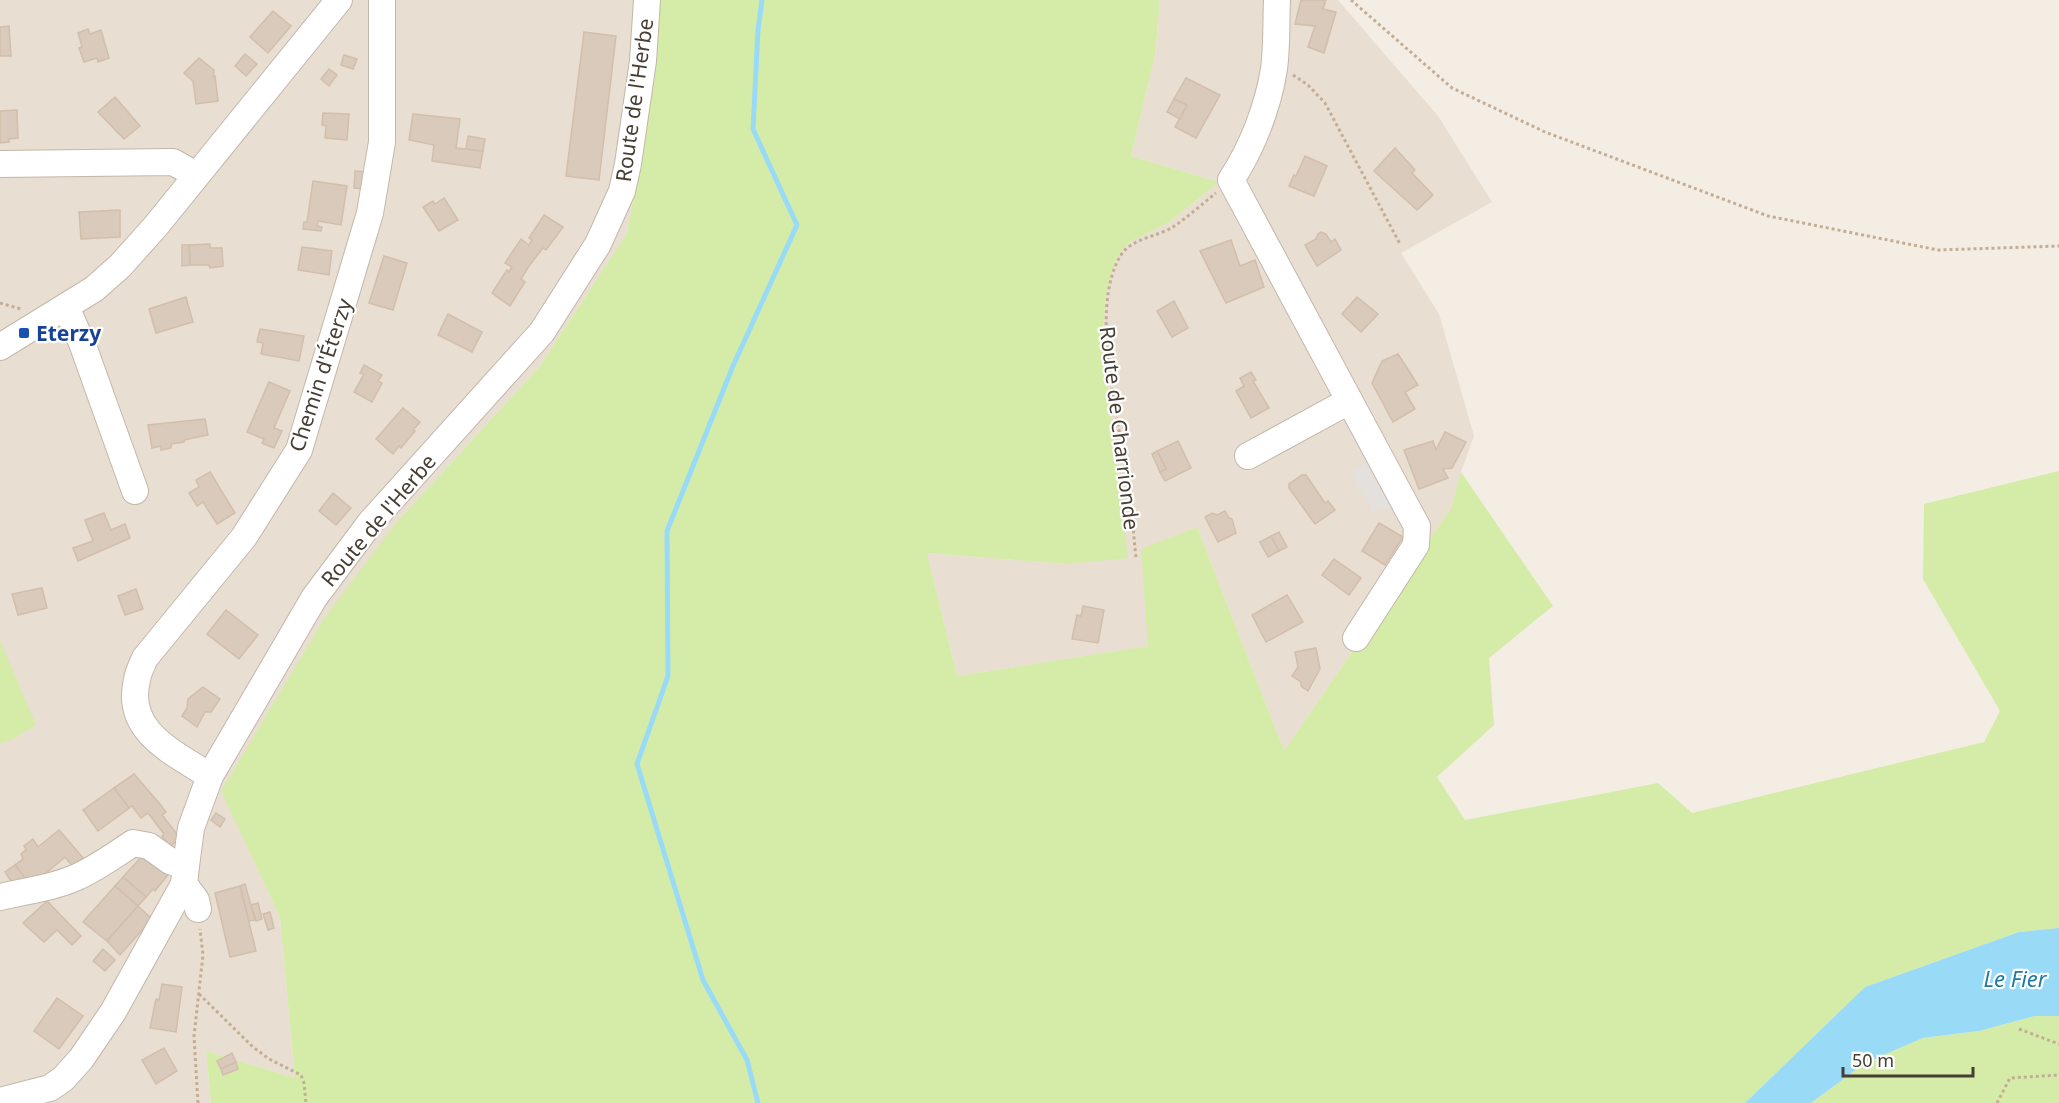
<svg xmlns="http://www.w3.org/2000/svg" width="2059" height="1103" font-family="'Noto Sans',sans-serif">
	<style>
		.residential { fill: #e8ded1 }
		.green { fill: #d5eca8 }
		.parking { fill: #e4e0dd }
		.water { fill: #99dbf7 }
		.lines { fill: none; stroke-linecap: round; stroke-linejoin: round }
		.stream { stroke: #99dbf7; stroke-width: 5 }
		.building { fill: #d9cabb; stroke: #d2beab; stroke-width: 1.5 }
		.minor-casing { stroke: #c3b7a8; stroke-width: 28 }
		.path { stroke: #c3ae95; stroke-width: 3; stroke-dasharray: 3 3; stroke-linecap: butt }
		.minor { stroke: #fff; stroke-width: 26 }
		.transit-dot { fill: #1a4fb4; stroke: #fff; stroke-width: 2 }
		.labels { text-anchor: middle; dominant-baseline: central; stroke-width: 4.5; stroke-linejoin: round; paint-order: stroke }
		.street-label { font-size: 21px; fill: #463d33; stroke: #fff }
		.transit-label { font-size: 21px; font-weight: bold; fill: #164399; stroke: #fff; text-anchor: start }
		.water-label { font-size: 22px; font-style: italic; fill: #207aa2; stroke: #fff }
	</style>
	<rect width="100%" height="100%" fill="#f4ede4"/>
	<g class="residential">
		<path d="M0 0H654L642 151 627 233 540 366 395 524 222 791 280 917 295 1078 206 1051 211 1103H0Z"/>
		<path d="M1160 0H1338L1438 116 1492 202 1401 253 1439 314 1474 436 1461 472 1451 508 1284 751 1197 527 1142 549 1149 646 957 676 927 553 1066 564 1102 346 1106 294 1117 256 1130 242 1168 223 1219 182 1131 156 1155 55Z"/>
	</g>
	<g class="green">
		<path d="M654 0H1160L1155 55 1131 156 1219 182 1168 223 1130 242 1117 256 1106 294 1102 346 1128 558 1066 564 927 553 957 676 1148 646 1141 549 1197 527 1284 751 1451 508 1461 472 1553 606 1489 658 1494 725 1437 777 1465 820 1658 783 1692 813 1984 742 2000 711 1923 579 1924 504 2059 471V928L2019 932 1865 987 1745 1103H211L206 1051 295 1078 280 917 221 791 325 617 395 524 540 366 627 233 642 151Z"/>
		<path d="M0 640 36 725 13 739 0 743Z"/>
		<path d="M2035 1016H2059V1103H1811L1865 1063 1923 1038 1979 1031Z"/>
	</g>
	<path class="parking" d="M1378 454 1406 506 1372 511 1351 472Z"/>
	<path class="water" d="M2059 928V1016H2035L1979 1031 1923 1038 1865 1063 1811 1103H1745L1865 987 2019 932Z"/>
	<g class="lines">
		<path class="stream" d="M758 1103 747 1060 703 980 637 764 668 676 667 531 733 366 797 225 753 129 758 30 762 0"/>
	</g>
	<g class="building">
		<path d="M1301 0H1326L1323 9 1336 12 1324 53 1308 47 1315 26 1295 24Z"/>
		<path d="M273 11 291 26 268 53 250 37Z"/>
		<path d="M9 26 11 56H0V27Z"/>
		<path d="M88 29 90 34 101 30 109 58 98 62 97 58 84 62 79 48 82 47 78 33Z"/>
		<path d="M584 32 616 36 599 180 566 176Z"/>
		<path d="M245 54 257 64 246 76 235 66Z"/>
		<path d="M344 55 357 59 353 69 341 65Z"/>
		<path d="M199 58 214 70 213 77 215 76 218 101 196 104 193 81 184 73Z"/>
		<path d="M329 69 337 75 329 86 321 79Z"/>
		<path d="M1186 78 1220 95 1196 138 1175 127 1187 105 1174 99Z"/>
		<path d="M115 97 140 126 124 139 98 112Z"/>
		<path d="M1174 99 1187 105 1180 119 1167 112Z"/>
		<path d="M17 110 18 138 9 139V142L0 143V111Z"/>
		<path d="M323 113 349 114 347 140 325 138 326 126 322 125Z"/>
		<path d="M413 114 460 119 456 148 483 151 480 168 432 161 434 145 409 140Z"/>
		<path d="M468 136 485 139 483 151 466 149Z"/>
		<path d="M1395 148 1415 170 1412 173 1433 195 1417 210 1374 171Z"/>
		<path d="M1305 156 1327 166 1314 196 1289 186 1294 175 1296 176Z"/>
		<path d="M355 171 366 172 365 189 354 188Z"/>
		<path d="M313 181 347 186 341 225 318 221 317 226 322 227 321 231 303 229 304 222H307Z"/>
		<path d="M444 198 458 220 439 231 423 207 433 201 435 204Z"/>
		<path d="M120 210V237L81 239 79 212Z"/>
		<path d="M544 215 563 227 546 250 543 248 529 266 521 279 525 282 510 306 492 293 507 270 509 272 512 267 505 263 521 239 529 245 532 240 529 238Z"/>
		<path d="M1321 232 1326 234 1331 242 1335 239 1341 250 1317 266 1305 245 1316 239 1318 234Z"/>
		<path d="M1231 240 1240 266 1255 260 1264 287 1226 303 1200 251Z"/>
		<path d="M210 244V248H222L223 266 210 268 209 265H190L189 245Z"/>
		<path d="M182 245H189L190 265 182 266Z"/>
		<path d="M302 247 332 251 329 275 298 270Z"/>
		<path d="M384 256 407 263 393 310 369 303Z"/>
		<path d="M186 297 193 322 156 333 149 309Z"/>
		<path d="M1357 297 1378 314 1361 332 1342 314Z"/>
		<path d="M1174 301 1188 328 1172 337 1157 311Z"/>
		<path d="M448 314 482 332 472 352 438 335Z"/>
		<path d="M260 329 304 336 299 361 261 354 263 343 257 342Z"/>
		<path d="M1398 354 1418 385 1405 392 1415 409 1393 422 1372 383 1382 361Z"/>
		<path d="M364 365 382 375 378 381 382 383 372 402 354 392 364 374 360 373Z"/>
		<path d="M1251 372 1256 380 1253 381 1269 408 1251 418 1236 391 1244 386 1240 378Z"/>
		<path d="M269 382 290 391 274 428 282 431 274 448 262 443 264 439 247 432Z"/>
		<path d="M403 408 420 422 413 430 415 431 401 448 399 446 393 454 376 439Z"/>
		<path d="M205 419 208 435 184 440V442L171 444V448L161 450V446L152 448 148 425Z"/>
		<path d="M1445 432 1466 442 1452 468 1443 469 1448 478 1419 489 1404 450 1433 441 1436 450Z"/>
		<path d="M1178 441 1191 468 1165 481 1160 472 1166 469 1157 451Z"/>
		<path d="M1157 451 1166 469 1160 472 1152 454Z"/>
		<path d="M210 472 235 513 217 524 203 502 197 506 189 493 199 487 196 480Z"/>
		<path d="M1302 475H1306L1325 503 1328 501 1335 510 1315 524 1289 488V484Z"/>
		<path d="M333 493 351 508 336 525 319 511Z"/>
		<path d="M1225 511 1229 518 1232 519 1236 533 1218 542 1205 517 1212 513 1217 515Z"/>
		<path d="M104 513 111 530 125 524 130 538 78 561 73 548 93 541 85 520Z"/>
		<path d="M1379 523 1403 537 1385 565 1362 551Z"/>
		<path d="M1279 532 1287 547 1279 551 1271 536Z"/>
		<path d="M1271 536 1279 551 1268 557 1260 542Z"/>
		<path d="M1334 559 1361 578 1349 595 1322 575Z"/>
		<path d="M42 588 47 608 18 615 12 594Z"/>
		<path d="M136 589 143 609 125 615 118 596Z"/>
		<path d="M1287 595 1303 622 1266 642 1252 615Z"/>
		<path d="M1083 606 1104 610 1098 643 1072 639 1077 615 1081 616Z"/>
		<path d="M226 610 258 635 239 659 207 634Z"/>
		<path d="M1316 648 1320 669 1308 691 1301 686V682L1292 676 1298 667 1295 652Z"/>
		<path d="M203 687 220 699 211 712H205L197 727 182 716 187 708 188 699Z"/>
		<path d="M134 774 160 804 166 812 162 815 180 838 170 847 162 836 164 834 148 813 141 818 132 806 129 808 114 788Z"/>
		<path d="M114 788 129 808 98 831 83 810Z"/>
		<path d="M216 813 225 819 220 827 211 820Z"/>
		<path d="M59 830 84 859 74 868 65 857 31 886 15 865 23 859 21 854 26 850 24 846 33 839 38 847Z"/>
		<path d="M144 854 168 875 155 891 153 889 146 897 123 877Z"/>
		<path d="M15 865 31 886 16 889 5 872Z"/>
		<path d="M123 877 146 897 138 906 115 886Z"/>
		<path d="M245 884 255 920 249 921 240 886Z"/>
		<path d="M115 886 138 906 107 941 83 922Z"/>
		<path d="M240 886 256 951 230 957 215 893Z"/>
		<path d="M47 901 81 936 72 945 57 930 44 942 23 923Z"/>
		<path d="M258 903 262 919 256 921 251 905Z"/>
		<path d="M138 906 152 919 120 955 107 941Z"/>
		<path d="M270 912 274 928 268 930 263 914Z"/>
		<path d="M103 949 115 960 105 971 93 961Z"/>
		<path d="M162 984 182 987 176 1032 150 1028 156 999 159 1000Z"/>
		<path d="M57 998 83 1016 59 1049 34 1031Z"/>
		<path d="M164 1048 177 1071 156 1084 142 1060Z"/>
		<path d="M232 1053 236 1062 221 1069 217 1061Z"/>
		<path d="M236 1062 238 1069 223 1075 221 1069Z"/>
	</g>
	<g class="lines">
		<defs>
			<g id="minor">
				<path d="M1277 0C1276 23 1277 47 1274 69 1268 107 1252 148 1231 180L1406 506 1417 526 1416 545 1356 638"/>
				<path d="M0 164 173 162 196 175"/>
				<path d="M66 307 82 343 135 491"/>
				<path d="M0 347 94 289 120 266 155 227 339 0"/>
				<path d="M1248 456 1349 401"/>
				<path d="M210 776C175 753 124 732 137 680 138 672 142 665 145 658L244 537 299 450 370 213 382 142V0"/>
				<path d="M184 884 196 900 198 909"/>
				<path d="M0 897C25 891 53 888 77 877 97 868 115 855 133 843L149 846 170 861 186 866 191 828 210 776 314 598 370 523 542 332 598 244 622 191 628 164 643 61 647 0"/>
				<path d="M0 1101 50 1088 63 1079 81 1059 113 1012 184 884 186 866"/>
			</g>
		</defs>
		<use href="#minor" class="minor-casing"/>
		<g class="path">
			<path d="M1351 0 1452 88 1545 132 1768 216 1938 250 2059 246"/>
			<path d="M1293 75 1308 85 1325 103 1400 244"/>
			<path d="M0 303 21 309"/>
			<path d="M1136 557C1133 532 1132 505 1128 480 1119 421 1088 308 1121 255 1132 238 1157 237 1173 227 1188 217 1202 204 1216 193"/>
			<path d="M199 994 253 1047 269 1059 301 1075 304 1083 306 1103"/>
			<path d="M2019 1029 2059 1044"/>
			<path d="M198 1103 194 1036 203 955 200 929"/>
			<path d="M1997 1103 2010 1078 2059 1075"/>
		</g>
		<use href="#minor" class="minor"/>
	</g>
	<rect class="transit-dot" x="18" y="327" width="12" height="12" rx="3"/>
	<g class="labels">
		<g class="street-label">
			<text transform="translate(634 100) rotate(-82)">Route de l'Herbe</text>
			<text transform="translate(320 375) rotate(-72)">Chemin d'Éterzy</text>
			<text transform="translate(1120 428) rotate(83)">Route de Charrionde</text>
			<text transform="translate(378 520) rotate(-50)">Route de l'Herbe</text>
		</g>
		<g class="transit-label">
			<text x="36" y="333">Eterzy</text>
		</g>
		<g class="water-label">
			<text x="2015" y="978">Le Fier</text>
		</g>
	</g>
	<path d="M1843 1067v9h130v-9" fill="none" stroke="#463d33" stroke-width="3"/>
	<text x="1852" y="1067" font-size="18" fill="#463d33" stroke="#ffffff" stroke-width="4.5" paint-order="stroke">50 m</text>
</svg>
